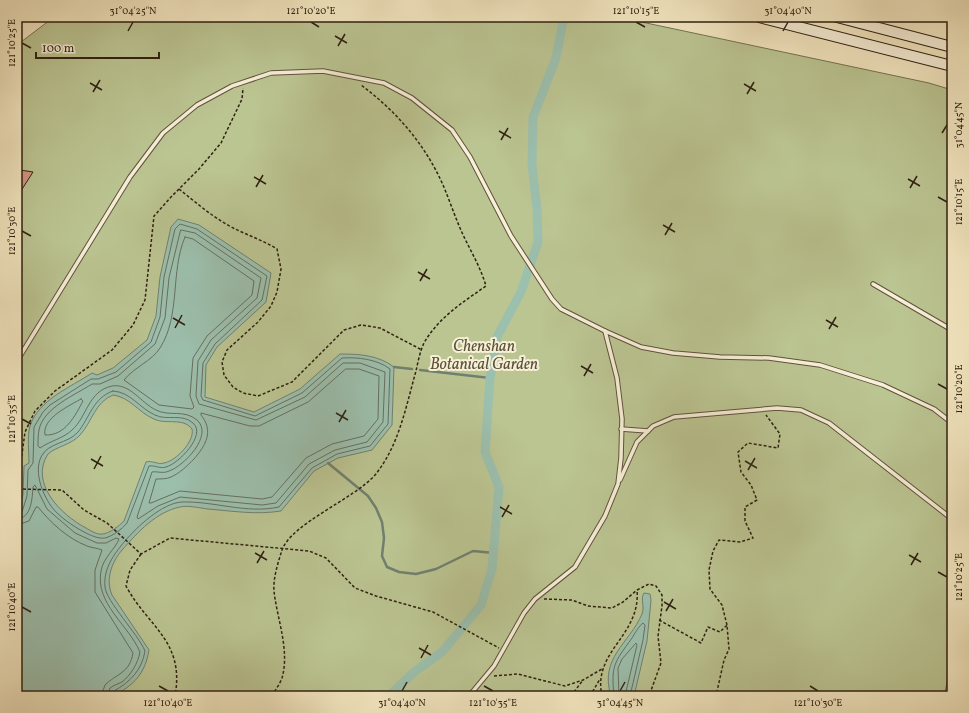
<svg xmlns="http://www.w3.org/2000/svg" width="969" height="713" font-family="Vollkorn,serif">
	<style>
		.green { fill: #bbc592; stroke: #757352 }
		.water { fill: #9cc0ae; stroke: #708070; fill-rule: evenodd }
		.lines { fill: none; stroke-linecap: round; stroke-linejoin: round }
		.shore { stroke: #667060; stroke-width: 1 }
		.stream { stroke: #708070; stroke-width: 2.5 }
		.canal { stroke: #9cc0ae; stroke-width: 9 }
		.building { fill: #d49685; stroke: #2f2112 }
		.service-casing { stroke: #60523e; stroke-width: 5.5 }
		.secondary-casing { stroke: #2f2112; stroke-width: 12 }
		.path { stroke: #2f2112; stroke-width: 1.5; stroke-dasharray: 3 2; stroke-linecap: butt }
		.service { stroke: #f7efd7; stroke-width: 3.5 }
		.secondary { stroke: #f7efd7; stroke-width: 10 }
		.ticks { fill: none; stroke: #2f2112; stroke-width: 1.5 }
		.labels { text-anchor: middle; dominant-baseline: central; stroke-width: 4; stroke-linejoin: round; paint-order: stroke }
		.park-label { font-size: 16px; font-style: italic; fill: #595238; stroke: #f7efd7 }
		.neatline { fill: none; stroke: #2f2112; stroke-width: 1.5 }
		.ticks-label { font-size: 10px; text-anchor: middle; fill: #2f2112 }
	</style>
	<rect width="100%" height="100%" fill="#f3e7c1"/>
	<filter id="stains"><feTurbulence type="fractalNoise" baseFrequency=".005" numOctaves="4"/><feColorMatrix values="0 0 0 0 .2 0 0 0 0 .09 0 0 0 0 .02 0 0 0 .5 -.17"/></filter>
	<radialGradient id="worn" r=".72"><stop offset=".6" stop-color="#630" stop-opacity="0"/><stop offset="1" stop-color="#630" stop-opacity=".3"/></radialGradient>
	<path class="green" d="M54 17H618L929 83 952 90V696H17V45Z"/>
	<g class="water">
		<path d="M178 219 199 225 271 273 266 302 217 347 206 365 205 397 254 412 300 389 340 354C359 354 378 355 394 367L392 425 372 450 338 458 314 471 281 511C256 515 232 511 208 509 199 508 188 505 180 507 156 512 138 532 122 550 112 562 105 579 112 595L149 650C145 674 134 685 113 696H17V514L23 495 24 466 29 463C29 452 27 436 30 426 38 400 71 387 92 373L97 375 113 368 147 340 156 316 160 277 171 227ZM113 395C130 397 139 413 154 419 166 425 183 417 192 429 195 441 176 461 164 463 158 465 152 460 146 462L124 521C119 526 110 533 103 534 97 535 91 531 86 528 61 515 29 483 48 454 57 446 71 445 80 435 92 422 95 402 113 395Z"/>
		<path d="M644 593 650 594 651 600 647 641 634 696H611C599 658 629 644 642 614 645 607 640 599 644 593Z"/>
	</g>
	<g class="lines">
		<g class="shore">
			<path d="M181 230 195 233 261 278 257 298 211 340 198 361 196 396 199 404 256 420 305 397 343 363H360L385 372 383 422 367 442 335 450 309 464 276 503 262 505 180 497 158 506 138 519 137 517 152 472C157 471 163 474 169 471 184 466 214 435 197 420 184 409 169 417 156 410 141 403 130 383 112 386 88 391 87 417 72 430 64 438 50 441 40 448L38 446C38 441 38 435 39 430 43 408 75 395 92 384H100L118 376 155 344 165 318 169 278Z"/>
			<path d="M185 237 193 239 254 281 252 295 207 336 193 358 190 396 194 407 192 409 159 405 124 380C133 368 152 361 160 348 181 315 170 272 185 237Z"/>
			<path d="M346 369H359L379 376 378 419 364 436 332 444 306 458 272 497 262 499 180 491 151 503H149L156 479C161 479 167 479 171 477 180 473 187 466 194 459 206 445 214 431 201 415V413L250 426H259L308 402Z"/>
			<path d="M113 391C131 392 139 408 155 415 167 421 182 413 193 423 207 435 178 464 166 467 160 469 155 465 149 466L127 523C122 529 113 536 105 538 98 539 90 535 84 532 73 526 59 517 51 506 42 493 34 472 41 457 48 442 68 444 78 432 90 417 93 398 113 391Z"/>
			<path d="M81 399 83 401C75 416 65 436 45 435 42 418 69 406 81 399Z"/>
			<path d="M17 514 22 512 27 496 28 470 33 463 34 427 43 412 50 405 91 379H98L116 372 151 342 160 317 164 277 175 229 180 224 197 229 267 276 262 300 215 344 203 363 201 396 203 400 255 416 302 393 342 358C357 357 377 359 390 369L388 424 370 446 337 454 312 468 279 507C246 514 214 501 182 502 162 503 137 527 125 541 114 554 103 569 105 587 106 601 138 634 145 651 142 670 130 682 114 691L112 696"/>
			<path d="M17 519C32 518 32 498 33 487L35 485 47 509 75 533 97 543H106L116 538 119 539C116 548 103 558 101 571 95 604 128 624 140 652 138 663 131 675 122 682 118 684 114 685 110 688L107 696"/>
			<path d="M17 525 29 521 36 507H38C51 523 67 538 87 546 92 548 98 548 102 550L95 570V592L133 653C130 673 116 674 105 685L101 696"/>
			<path d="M614 696C611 665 614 663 632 638 635 633 639 626 643 623L645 625 643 640 630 696"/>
			<path d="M619 696 618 668 622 659 636 643 637 645 625 696"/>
		</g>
		<g class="stream">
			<path d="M394 367 412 369"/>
			<path d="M420 370 490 378"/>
			<path d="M328 463 368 496 376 508 382 522 384 538 382 556 387 567 399 572 416 574 436 569 473 551 494 553"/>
		</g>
		<g class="canal">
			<path d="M17 22 23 17"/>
			<path d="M389 696 414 672 442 652 481 605 492 569 499 487 485 452 490 378 497 337 521 292 538 242 537 209 532 165 533 117 556 58 564 17"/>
		</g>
	</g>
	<path class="building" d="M20 170 33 172 17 197V174Z"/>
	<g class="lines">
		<defs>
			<g id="service">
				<path d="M873 284 952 330"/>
				<path d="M17 361 130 177 163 133 197 105 232 86 271 73 323 71 384 83 412 98 452 130 470 157 511 236 552 299 561 309 605 331 641 347 673 353 720 357 769 358 820 365 883 385 934 409 952 423"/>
				<path d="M621 429 648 431"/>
				<path d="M620 480 637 442 653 426 674 417 777 408 801 410 829 423 952 519"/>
				<path d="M469 696 494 666 524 613 535 599 575 567 605 516 618 484 621 458 622 419 617 378 605 331"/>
				<path d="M947 696 952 666"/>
			</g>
			<g id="secondary">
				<path d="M759 17 952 66"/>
				<path d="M837 17 952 47"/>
			</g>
		</defs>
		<use href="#service" class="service-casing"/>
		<use href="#secondary" class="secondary-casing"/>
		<g class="path">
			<path d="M179 189C194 201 209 214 226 224 243 234 261 239 277 249L281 269 277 292 271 306 258 322 227 350 222 362 224 375 233 387 243 393 258 396 292 382 344 330 361 325 380 328 422 350"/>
			<path d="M18 489 62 490 84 510 107 523 141 554 170 538 309 551 326 558 355 588 376 596 433 612 499 648"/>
			<path d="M17 491 25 432 35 411 55 391 112 350 133 325 145 300 154 216 171 197 199 169 221 143 242 99 243 88"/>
			<path d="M141 554 130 570 126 586C148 627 185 641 175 696"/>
			<path d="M544 599 572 600 588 606 612 608 623 602 637 590"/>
			<path d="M659 620 701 643 708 627 720 632 727 625 729 649 724 660 716 696"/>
			<path d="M727 625 722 605 710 589 709 570 713 551 719 540 740 542 753 538 745 521V507L757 500 751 485 741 472 738 452 748 443 778 448 780 434 766 415"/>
			<path d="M494 676 518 674 565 686 583 680 602 669"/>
			<path d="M272 696C275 690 280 684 282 678 290 650 277 619 274 591 273 578 278 563 282 550 292 523 354 499 375 475 399 446 406 406 416 371 418 362 420 351 424 343 438 318 463 302 486 286 480 265 468 247 460 228 454 214 449 199 443 185 425 144 396 111 361 85"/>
			<path d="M571 696 583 680"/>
			<path d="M590 696 600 679"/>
			<path d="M602 696C592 651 641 636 637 590L649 584 656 586 662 595V606L658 636 661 663 649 696"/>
		</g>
		<use href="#service" class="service"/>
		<use href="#secondary" class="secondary"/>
	</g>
	<path class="ticks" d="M311 22 319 27M636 22 645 27M128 31 133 22M783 31 788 22M335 36 347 43M22 43 31 48M338 46 345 34M90 83 102 90M744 84 756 91M93 92 100 80M747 94 754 82M499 131 511 138M942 133 947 125M501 140 508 128M254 177 266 184M908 179 920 186M256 187 263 175M910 188 917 176M938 197 947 202M663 225 675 232M22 231 31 236M665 235 672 223M418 272 430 279M420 281 427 269M173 318 185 325M826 320 838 327M175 328 182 315M829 329 836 317M581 366 593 373M584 376 591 364M938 384 947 389M336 413 348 420M22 419 31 424M339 422 346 410M91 459 103 466M745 461 757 468M94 469 101 456M748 470 755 458M500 507 512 514M502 517 509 505M255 553 267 560M909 555 921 562M257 563 264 551M911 565 918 553M938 572 947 577M664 602 676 609M22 607 31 612M666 611 673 599M419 648 431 655M421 658 428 645M159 686 168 691M484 686 493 691M810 686 818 691M402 691 407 682M620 691 625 682"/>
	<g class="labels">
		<g class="park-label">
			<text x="484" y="347">Chenshan<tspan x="484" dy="18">Botanical Garden</tspan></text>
		</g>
	</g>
	<rect width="969" height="713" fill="none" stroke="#f3e7c1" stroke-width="44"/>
	<path d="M36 52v6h123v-6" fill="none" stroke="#2f2112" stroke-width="2"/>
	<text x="42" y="52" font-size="12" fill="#2f2112" stroke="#f7efd7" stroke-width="3" paint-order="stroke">100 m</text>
	<rect x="22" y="22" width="925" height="669" class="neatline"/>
	<g class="ticks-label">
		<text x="133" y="14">31°04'25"N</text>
		<text x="311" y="14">121°10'20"E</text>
		<text x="636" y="14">121°10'15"E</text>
		<text x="788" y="14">31°04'40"N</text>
		<text transform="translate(11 43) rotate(-90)" y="4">121°10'25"E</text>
		<text transform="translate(958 125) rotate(-90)" y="4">31°04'45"N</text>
		<text transform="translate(958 202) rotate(-90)" y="4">121°10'15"E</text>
		<text transform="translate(11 231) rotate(-90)" y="4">121°10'30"E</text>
		<text transform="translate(958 389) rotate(-90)" y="4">121°10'20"E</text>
		<text transform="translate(11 419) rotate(-90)" y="4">121°10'35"E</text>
		<text transform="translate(958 577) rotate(-90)" y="4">121°10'25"E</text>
		<text transform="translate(11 607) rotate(-90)" y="4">121°10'40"E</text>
		<text x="168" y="706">121°10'40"E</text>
		<text x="402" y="706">31°04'40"N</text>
		<text x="493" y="706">121°10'35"E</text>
		<text x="620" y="706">31°04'45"N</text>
		<text x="818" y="706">121°10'30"E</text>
	</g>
	<rect width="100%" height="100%" filter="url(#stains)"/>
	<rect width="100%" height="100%" fill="url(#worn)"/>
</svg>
